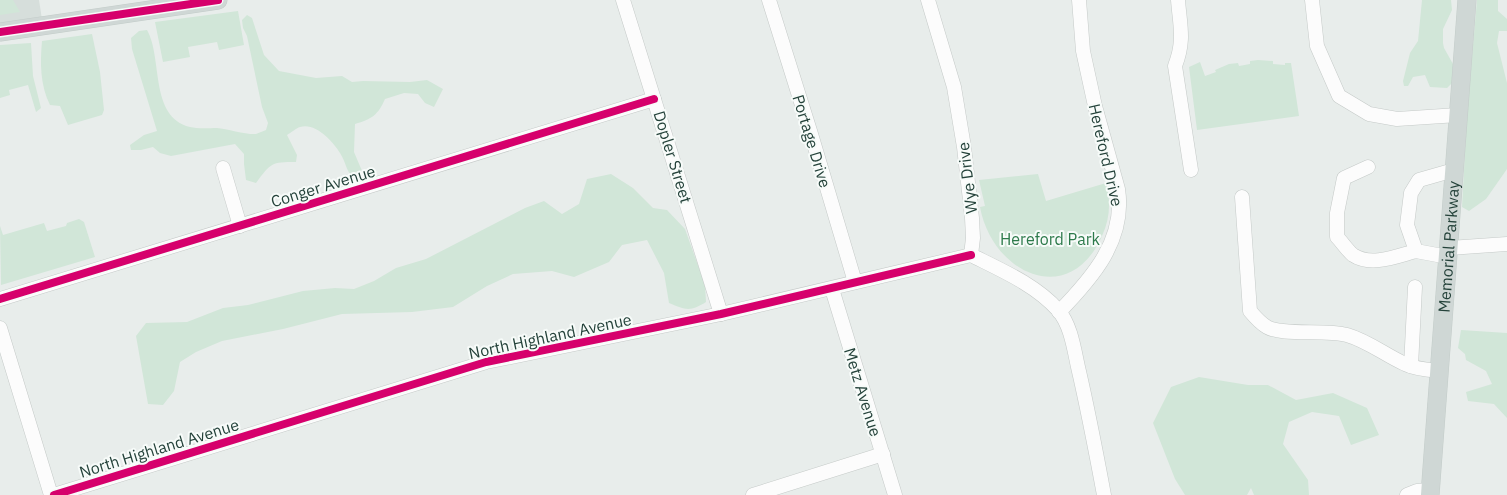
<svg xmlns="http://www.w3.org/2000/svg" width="1507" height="495" font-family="'IBM Plex Sans',sans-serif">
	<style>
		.built { fill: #d6dedb }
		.green { fill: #d1e6d8 }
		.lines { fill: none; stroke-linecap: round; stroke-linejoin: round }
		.minor-casing { stroke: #c5cac8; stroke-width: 15 }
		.major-casing { stroke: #c3ccc9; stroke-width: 19 }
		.minor { stroke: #fcfcfc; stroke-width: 14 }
		.major { stroke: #cfd7d5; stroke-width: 18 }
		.cycleway-casing { stroke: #f7fbf9; stroke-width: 11 }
		.cycleway { stroke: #d6006c; stroke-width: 8 }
		.labels { text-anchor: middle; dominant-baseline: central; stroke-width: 4; stroke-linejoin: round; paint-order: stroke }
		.street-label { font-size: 16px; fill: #24423a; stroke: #f7fbf9 }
		.park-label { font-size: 16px; fill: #2d7a4b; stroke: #f7fbf9 }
	</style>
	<rect width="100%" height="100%" fill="#e8edeb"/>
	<path class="built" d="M0 0H39L43 26 0 32Z"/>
	<g class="green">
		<path d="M0 0H13L20 12 0 15Z"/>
		<path d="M1422 0H1451L1452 10 1443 29V43L1444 48 1453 64 1454 81 1447 88 1430 87 1425 75 1413 77 1408 86H1404L1403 81 1410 53 1418 41Z"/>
		<path d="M1477 0H1498V11L1507 19V31H1499L1497 43 1507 83V169L1486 199 1469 211 1462 207 1467 114Z"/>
		<path d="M238 11 244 45 219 50 217 42 188 47 190 57 163 62 155 22Z"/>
		<path d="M247 15 252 18 264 55 279 71 316 78 342 76 352 82 363 81 410 82 427 80 443 89 434 107 425 103 418 94 404 93 385 99C378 115 372 119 355 124L354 152 365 178 355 180C345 170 347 164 340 153 333 141 315 122 300 127 296 128 291 133 287 135L297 155 296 162C271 162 271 163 256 183L246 180 244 164V154L235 144 171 156 160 153 153 147 141 150H131L130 145 144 135 157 131 132 49 131 38 139 31 147 30C163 58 149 117 190 127 198 129 209 128 217 128 227 129 248 135 256 134 259 133 263 131 266 130L268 123 262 107 247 36 243 28 242 20Z"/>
		<path d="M92 34 100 72 104 110 102 115 68 125 60 106 50 105C40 85 40 63 42 41Z"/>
		<path d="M31 43 33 76 41 108 36 112 28 85 9 90 10 95 0 98V45Z"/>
		<path d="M1258 60 1273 61V64L1285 65V63H1291L1299 116 1197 130 1189 67 1200 62 1205 76 1216 72 1215 70 1229 64 1238 63 1239 66 1250 64V61Z"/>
		<path d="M611 174 633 188 653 208 667 210 685 229 705 285 706 302C690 312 686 310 669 303L664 273 647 240 622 245 609 262 574 277 552 271 513 274 487 286 453 307 412 312 342 314 283 329 222 341 196 352 180 362 174 391 163 405 148 404 136 336 146 323 187 322 223 308 248 305 303 291 335 288 354 289 374 281 396 268 426 259 525 208 544 201 562 214 579 204 587 179Z"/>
		<path d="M1038 174 1046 201 1106 183C1111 201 1110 219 1102 236 1069 310 992 273 980 207L985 206 979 180Z"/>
		<path d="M79 219 84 222 95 257 1 285 0 226 3 235 44 223 47 231 66 226 67 223Z"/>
		<path d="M1461 330 1507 333V418L1494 404 1468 401 1466 392 1492 384 1486 371 1466 360 1465 354 1458 348Z"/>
		<path d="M1199 377 1248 385H1268L1296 400 1333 393 1367 408 1379 435 1351 445 1339 416 1312 412 1289 422 1283 444 1308 480 1309 495H1254L1251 488 1247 495H1185L1175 479 1153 423 1171 387Z"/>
	</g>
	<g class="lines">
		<defs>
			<g id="minor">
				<path d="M623 0 721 314"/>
				<path d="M769 0 811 134 855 282"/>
				<path d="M928 0 954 87 964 147 972 218 973 238 971 255"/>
				<path d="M1178 0C1180 26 1185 40 1175 66L1191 170"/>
				<path d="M1312 0 1317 46 1339 96 1369 114 1397 119 1458 115"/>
				<path d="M1368 167 1344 178 1337 213V237C1342 242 1347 250 1353 255 1371 267 1397 256 1416 251"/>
				<path d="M223 168 240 226"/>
				<path d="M1242 197 1250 311C1255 317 1260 323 1267 327 1282 336 1326 329 1347 335 1368 341 1385 355 1405 364 1415 369 1428 370 1439 371"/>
				<path d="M1449 248 1507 244"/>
				<path d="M971 255C1001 270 1036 285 1058 310 1071 325 1074 349 1078 367 1088 410 1096 452 1104 495"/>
				<path d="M1448 257 1416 251 1407 225 1411 193 1419 180 1454 170"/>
				<path d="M832 289 895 495"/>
				<path d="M0 299 654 99"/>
				<path d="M1059 312C1092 278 1126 240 1118 189L1095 106 1083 51 1079 0"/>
				<path d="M0 328 51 495"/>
				<path d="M1411 366 1415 287"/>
				<path d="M54 495 486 362 721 314 971 255"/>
				<path d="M753 495 883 454"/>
				<path d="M1407 495 1417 491 1430 490"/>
			</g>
			<g id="major">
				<path d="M0 32 218 0"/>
				<path id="s1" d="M1430 495 1467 0"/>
			</g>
		</defs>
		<use href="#minor" class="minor-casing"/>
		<use href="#major" class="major-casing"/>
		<use href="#minor" class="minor"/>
		<use href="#major" class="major"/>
		<defs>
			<g id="cycleway">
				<path d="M0 32 218 0"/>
				<path d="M0 299 654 99"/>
				<path d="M54 495 486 362 721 314 971 255"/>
			</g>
		</defs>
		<use href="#cycleway" class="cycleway-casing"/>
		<use href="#cycleway" class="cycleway"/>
	</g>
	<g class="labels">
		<g class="street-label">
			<text transform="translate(812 141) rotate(73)">Portage Drive</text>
			<text transform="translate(1106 155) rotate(77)">Hereford Drive</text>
			<text transform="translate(673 157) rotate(73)">Dopler Street</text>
			<text transform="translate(967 178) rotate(-97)">Wye Drive</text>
			<text transform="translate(323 186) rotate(-17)">Conger Avenue</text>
			<text stroke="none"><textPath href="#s1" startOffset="249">Memorial Parkway</textPath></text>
			<text transform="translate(550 336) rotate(-12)">North Highland Avenue</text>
			<text transform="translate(863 392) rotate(73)">Metz Avenue</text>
			<text transform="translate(159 448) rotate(-17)">North Highland Avenue</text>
		</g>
		<g class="park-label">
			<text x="1050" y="239">Hereford Park</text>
		</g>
	</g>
</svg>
